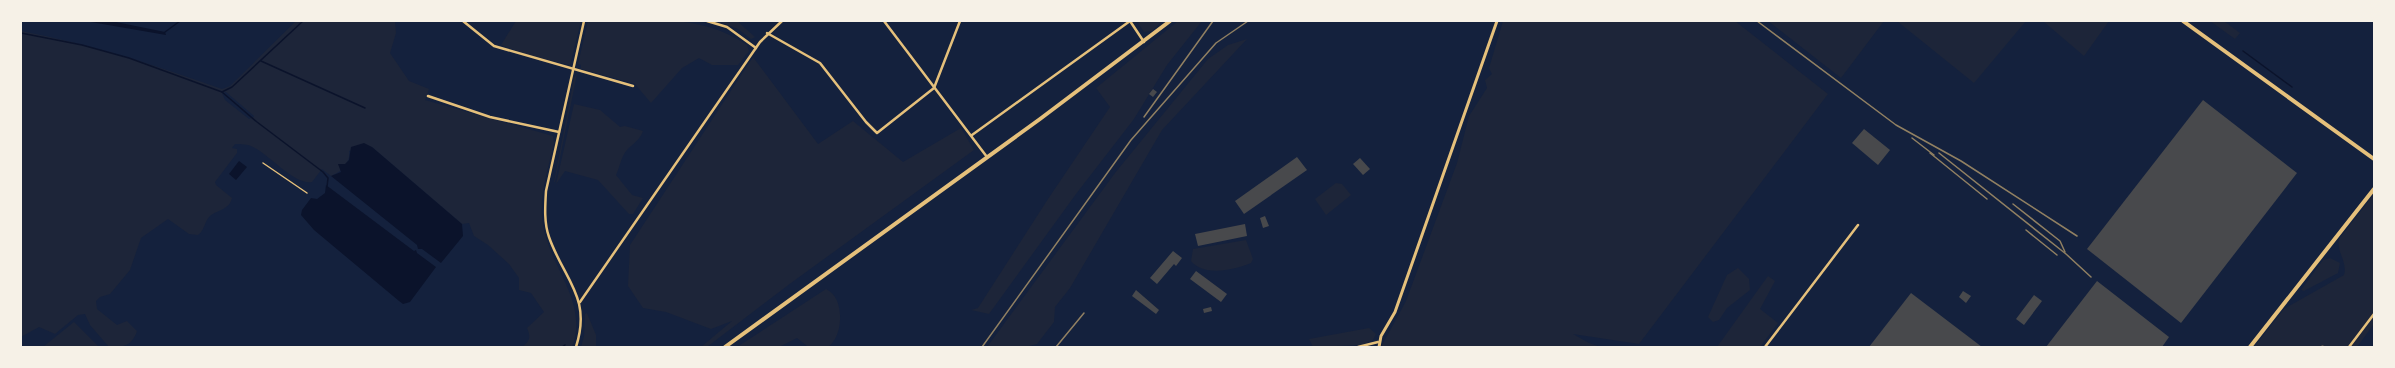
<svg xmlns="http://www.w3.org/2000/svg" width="2395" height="368" font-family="Raleway,sans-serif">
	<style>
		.green { fill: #1d2539; fill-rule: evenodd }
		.water { fill: #0b132b }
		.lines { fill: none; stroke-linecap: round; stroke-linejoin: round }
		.stream { stroke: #0b132b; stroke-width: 1.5 }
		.building { fill: #48494c }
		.service { stroke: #e5c07b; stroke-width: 1.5 }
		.minor { stroke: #e5c07b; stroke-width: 2.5 }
		.tertiary { stroke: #e5c07b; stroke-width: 3 }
		.primary { stroke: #e5c07b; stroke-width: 4 }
		.rail { stroke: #918062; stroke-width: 1.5 }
	</style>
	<rect width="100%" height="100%" fill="#14213d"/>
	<g class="green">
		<path d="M296 21H395L396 33 390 53 409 81 429 89 425 100 553 136 554 143C548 170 538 198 543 225 550 268 589 302 572 347H522C530 341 531 337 527 328L544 312 531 293 519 290V278L509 264 488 245 474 236 469 223 462 224 372 147 349 151C351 163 341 172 331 176L322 169 312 182C294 185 270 155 253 147 248 144 241 144 235 144L232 148 237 149V153L215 182 216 185 232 198C229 210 219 209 210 216 204 222 205 230 198 235L189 234 168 219 141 238 130 270 110 294 100 297 96 301 97 309 117 325 127 321 137 331C132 346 124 347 109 347L90 325 85 314 78 315 55 334 39 327 21 337V31C90 44 155 65 222 89L230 86ZM226 92 254 116V117L249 119 225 100 222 93Z"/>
		<path d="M516 21H581L570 65 530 56 501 45Z"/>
		<path d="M588 21C643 21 700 12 747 45L749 51 738 65H712L699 58 682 68 651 103 635 84 581 69V65L578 64Z"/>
		<path d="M718 21H737L755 37 751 39 738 29Z"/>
		<path d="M1139 21H1162L1152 31 1144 32 1138 23Z"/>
		<path d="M1178 21H1202L1167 65 1134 119 1076 194 989 314 971 310 978 308 1048 199 1110 107 1096 88Z"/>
		<path d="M1503 21H1735L1828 94 1639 344 1573 334 1589 343 1601 347H1381L1406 301 1457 163 1469 116 1487 88 1485 80 1492 74 1489 68Z"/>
		<path d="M1768 21H1884L1841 78Z"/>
		<path d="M1897 21H2026L1974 83Z"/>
		<path d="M2043 21H2109L2084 56Z"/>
		<path d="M2210 21H2224L2240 33 2235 39Z"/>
		<path d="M1247 39 1162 130 1070 288 1055 307 1054 322 1037 344 1025 347H987L1115 173 1208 59 1228 45Z"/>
		<path d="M753 57 818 144 853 121 903 162 961 128 974 150 791 283 707 347H701L732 321 711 329 666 312 643 308 628 286 630 245Z"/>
		<path d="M577 74 555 182H554L574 78Z"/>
		<path d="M574 104 600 110 620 127 625 126 643 131C639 143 628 145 623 156 620 162 619 169 616 175L632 195 643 198 633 214H629L598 180 565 171 556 184Z"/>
		<path d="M1336 183 1342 184 1351 195 1326 215 1315 199Z"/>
		<path d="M2374 194V324L2357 347H2254L2284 309 2344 275C2348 262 2336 252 2339 239Z"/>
		<path d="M1246 240 1253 259 1251 263C1234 270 1204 277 1191 261L1193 249Z"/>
		<path d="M2330 258 2340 263 2338 273 2304 291 2301 290 2323 260Z"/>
		<path d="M1738 268 1749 279 1750 290 1727 308 1719 320 1713 322 1708 317 1727 275Z"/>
		<path d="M1768 276 1775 281 1760 309 1778 323 1760 347H1717Z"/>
		<path d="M826 289C845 297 844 336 828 347L807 346 797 338 779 347H737Z"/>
		<path d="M587 313 596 335V347H581L584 336 585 314Z"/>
		<path d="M74 322 99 347H43Z"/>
		<path d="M1369 328 1376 334 1373 340 1362 345 1313 347 1309 339Z"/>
	</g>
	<g class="water">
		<path d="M85 21H111L165 32 166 35Z"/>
		<path d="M364 143 372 147 462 224 463 236 441 263 422 249H418L417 245 331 176 341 172 338 164H345L349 160 351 147Z"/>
		<path d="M239 161 247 167 236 180 229 174Z"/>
		<path d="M326 185 414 251 416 250 417 253 436 267 410 302 403 304 399 301 314 230 301 215 302 210 311 198 317 199 325 193Z"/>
	</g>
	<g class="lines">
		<g class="stream">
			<path d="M165 32 180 21"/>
			<path d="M21 33 82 45 129 58 222 92 257 122 323 172 328 178 327 187"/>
			<path d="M2243 51 2292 87"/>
			<path d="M261 61 365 108"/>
			<path d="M222 92 232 87 303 21"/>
			<path d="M562 347 565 345"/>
		</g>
	</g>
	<g class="building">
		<path d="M1153 89 1157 92 1153 97 1149 94Z"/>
		<path d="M2203 100 2297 173 2181 323 2087 249Z"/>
		<path d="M1864 129 1890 150 1878 165 1852 143Z"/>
		<path d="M1297 157 1307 170 1244 214 1235 201Z"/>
		<path d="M1360 158 1370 169 1363 175 1353 164Z"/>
		<path d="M1265 216 1269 226 1263 228 1260 218Z"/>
		<path d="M1245 224 1247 236 1198 246 1195 234Z"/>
		<path d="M1173 251 1182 258 1176 266 1174 264 1157 284 1150 278Z"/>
		<path d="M1196 271 1227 294 1221 302 1190 279Z"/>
		<path d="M2097 281 2169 337 2162 347H2046Z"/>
		<path d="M1136 290 1159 310 1156 314 1132 296Z"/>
		<path d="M1963 291 1971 296 1966 303 1959 297Z"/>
		<path d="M1911 293 1982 347H1869Z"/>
		<path d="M2034 295 2042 301 2024 325 2016 319Z"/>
		<path d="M1211 307 1212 311 1204 313 1203 309Z"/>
	</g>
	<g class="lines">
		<path class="service" d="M263 163 307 193"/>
		<g class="minor">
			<path d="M463 21 494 46 633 86"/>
			<path d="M707 21 727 27 756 48"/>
			<path d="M884 21 987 157"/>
			<path d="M1130 21 1144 42"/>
			<path d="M767 33 820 63 866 122 877 133 934 88 960 21"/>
			<path d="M428 96 490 117 559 132"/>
			<path d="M972 135 1130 21"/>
			<path d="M580 302 760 42 782 21"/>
			<path d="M576 347C592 297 564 280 549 237 544 223 545 207 546 191L584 21"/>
			<path d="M1358 347 1378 342"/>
			<path d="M1765 347 1858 225"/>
			<path d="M2322 347H2323"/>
			<path d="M2349 347 2374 314"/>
		</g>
		<path class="tertiary" d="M1379 347 1381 336 1395 312 1497 21"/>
		<g class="primary">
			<path d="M2183 21 2374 159"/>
			<path d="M725 347 1040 119 1170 21"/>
			<path d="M2250 347 2374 189"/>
		</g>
		<g class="rail">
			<path d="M1757 21 1896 125 1961 161 2077 236"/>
			<path d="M1144 117 1213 21"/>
			<path d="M1912 138 1934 155"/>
			<path d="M1930 153 1987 199"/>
			<path d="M1939 153 2066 254 2091 277"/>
			<path d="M2013 204 2060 241 2065 252"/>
			<path d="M2026 230 2057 255"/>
			<path d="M982 347 1131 140 1216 43 1248 21"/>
			<path d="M1056 347 1084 313"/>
		</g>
	</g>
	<rect width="2395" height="368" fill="none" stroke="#f6f1e7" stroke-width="44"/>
</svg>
